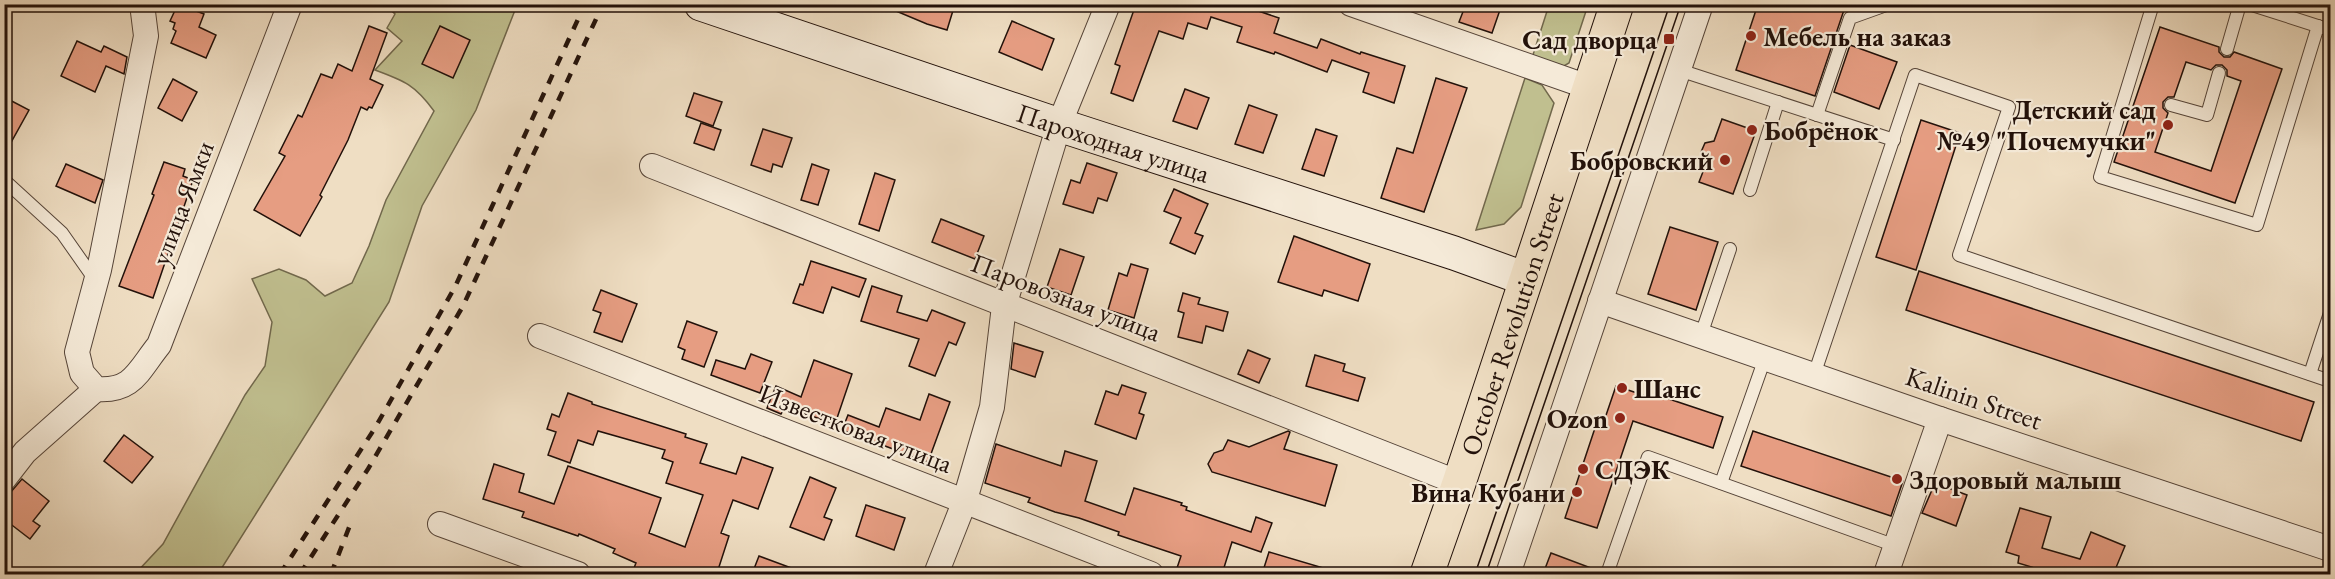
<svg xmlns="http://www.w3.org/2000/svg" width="2335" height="579" font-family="'EB Garamond',serif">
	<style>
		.green { fill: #c0bf8f; stroke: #71684c; stroke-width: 1.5 }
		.building { fill: #e69d82; stroke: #22110a; stroke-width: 1.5; fill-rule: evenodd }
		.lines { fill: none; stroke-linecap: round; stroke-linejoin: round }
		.lane-casing { stroke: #554438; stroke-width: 14 }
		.street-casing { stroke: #554438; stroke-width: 26 }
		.secondary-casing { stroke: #22110a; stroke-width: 35 }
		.primary-casing { stroke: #22110a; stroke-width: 35 }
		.lane { stroke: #f5ead8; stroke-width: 12 }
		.street { stroke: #f5ead8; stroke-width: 24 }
		.secondary { stroke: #f5ead8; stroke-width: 33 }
		.primary { stroke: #efdec3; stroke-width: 33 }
		.tram { stroke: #22110a; stroke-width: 1.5 }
		.rail { stroke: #22110a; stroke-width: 4.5; stroke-dasharray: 10 10; stroke-linecap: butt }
		.poi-dot { fill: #8f2418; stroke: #f5ead8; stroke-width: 2 }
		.labels { text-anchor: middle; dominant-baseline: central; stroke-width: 4.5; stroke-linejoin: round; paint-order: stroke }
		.poi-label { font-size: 27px; font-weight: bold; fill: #22110a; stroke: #f5ead8; text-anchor: start }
		.street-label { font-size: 27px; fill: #22110a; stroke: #f5ead8 }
	</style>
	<rect width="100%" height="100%" fill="#efdec3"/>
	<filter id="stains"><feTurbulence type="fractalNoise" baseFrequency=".00333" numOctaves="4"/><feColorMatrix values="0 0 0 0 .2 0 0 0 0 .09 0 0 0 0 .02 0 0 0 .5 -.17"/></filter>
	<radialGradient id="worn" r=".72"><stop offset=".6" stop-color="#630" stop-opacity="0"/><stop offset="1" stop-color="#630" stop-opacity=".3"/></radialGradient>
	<g class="green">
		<path d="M385 5H517L476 110 422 206 389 302 218 574H135L163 544 245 395 265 366 272 322 252 279 279 269 306 280 325 296 352 283 369 246 386 200 434 111C415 85 405 81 375 70L402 41 387 28 395 14Z"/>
		<path d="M1549 5H1588L1569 63 1557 70 1531 61Z"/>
		<path d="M1525 78 1542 85 1554 103 1521 207 1504 224 1476 230Z"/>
	</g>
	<g class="building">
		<path d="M178 4 204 14 199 27 216 35 206 58 171 43 176 31 173 29 175 23 170 21Z"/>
		<path d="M884 4H955L947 30 927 24 884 6Z"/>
		<path d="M1136 4H1238L1279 18 1274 33 1317 48 1321 39 1360 54 1361 52 1405 66 1394 103 1363 92 1369 73 1332 60 1327 72 1275 52 1274 54 1237 42 1242 27 1211 17 1207 29 1188 23 1183 39 1159 31 1133 101 1111 93 1120 66 1115 64Z"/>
		<path d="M1466 4H1502L1492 33 1459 22Z"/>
		<path d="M1758 4H1846L1815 96 1736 70Z"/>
		<path d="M1012 21 1054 39 1042 70 999 52Z"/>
		<path d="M369 26 387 33 370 79 383 85 372 108 369 107 367 110 361 107 348 140 320 195 322 197 300 236 254 210 285 156 279 153 298 115 302 117 321 74 332 78 338 64 352 71Z"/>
		<path d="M440 26 470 40 453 78 422 64Z"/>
		<path d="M2160 27 2219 47V52L2224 57H2230L2234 52 2282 69 2235 203 2114 162ZM2186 62 2211 70 2216 65H2222L2227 70V76L2241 81 2211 171 2155 152 2168 113 2163 108V102L2168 97H2174Z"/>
		<path d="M77 41 101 52 104 46 127 57 124 74 106 66 95 92 61 76Z"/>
		<path d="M1850 45 1897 62 1879 109 1834 92Z"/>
		<path d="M1436 78 1467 88 1424 212 1381 198 1397 148 1413 153Z"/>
		<path d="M173 79 197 92 182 121 158 108Z"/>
		<path d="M1185 89 1209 98 1197 129 1173 121Z"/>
		<path d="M694 93 722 102 713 126 686 116Z"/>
		<path d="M4 97 29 110 4 155Z"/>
		<path d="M1249 105 1277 115 1263 153 1235 144Z"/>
		<path d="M1722 119 1756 131 1733 194 1699 182 1708 159 1701 152 1705 143 1714 141Z"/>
		<path d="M1921 120 1960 133 1916 270 1876 257Z"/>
		<path d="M701 123 721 130 714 150 694 143Z"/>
		<path d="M763 129 792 138 782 167 773 164 771 172 751 165Z"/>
		<path d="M1316 129 1337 136 1324 176 1302 169Z"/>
		<path d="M164 162 185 169 183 176 193 180 153 298 119 286 154 195 152 194Z"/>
		<path d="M1087 163 1117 173 1107 201 1098 198 1093 213 1063 204 1071 180 1080 183Z"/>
		<path d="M66 164 103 180 95 203 56 186Z"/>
		<path d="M812 164 829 170 818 205 801 200Z"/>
		<path d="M875 173 895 180 879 231 859 224Z"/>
		<path d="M1174 189 1208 204 1195 233 1203 236 1195 254 1170 243 1181 218 1164 211Z"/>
		<path d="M941 219 984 236 975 259 932 242Z"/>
		<path d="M1670 227 1718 242 1696 310 1648 294Z"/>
		<path d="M1294 236 1370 264 1358 301 1324 290 1322 296 1278 282Z"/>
		<path d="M1060 249 1084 257 1071 295 1047 287Z"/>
		<path d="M811 261 866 279 859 297 832 287 823 313 793 303 800 284 803 285Z"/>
		<path d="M1131 264 1148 269 1134 318 1108 310 1119 273 1127 276Z"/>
		<path d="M1919 271 2314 402 2301 441 1906 310Z"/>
		<path d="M872 286 902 296 897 312 927 321 932 310 965 323 956 345 949 342 935 376 909 366 919 339 861 321Z"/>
		<path d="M601 290 637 304 622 342 594 332 601 313 593 310Z"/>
		<path d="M1183 293 1200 298 1198 304 1228 312 1223 331 1206 326 1202 343 1178 337 1184 313 1178 311Z"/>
		<path d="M687 321 717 332 704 367 682 359 685 350 678 347Z"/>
		<path d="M1014 343 1043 352 1035 377 1011 369Z"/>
		<path d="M1248 350 1270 359 1259 383 1238 374Z"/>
		<path d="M751 354 772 362 760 393 711 375 716 360 745 369Z"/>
		<path d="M1315 355 1345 364 1343 371 1365 378 1358 401 1306 386Z"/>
		<path d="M814 360 852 374 835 424 785 407 781 414 767 408 776 386 801 397Z"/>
		<path d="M1122 385 1146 393 1139 413 1144 415 1136 439 1095 424 1106 391 1118 395Z"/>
		<path d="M1616 386 1655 399 1657 395 1723 417 1713 448 1633 421 1597 528 1565 518 1596 425 1602 427Z"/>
		<path d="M568 393 592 402V404L686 434 685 437 707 444 700 463 736 474 742 457 773 468 758 509 733 500 721 533 729 536 717 573 704 569 702 574H654L634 568 636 563 613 553 615 549 579 534 578 536 537 522 522 517 524 512 483 499 494 464 524 474 519 492 554 504 568 466 661 498 649 533 685 547 703 495 666 483 673 462 662 458 665 450 598 431 593 445 578 440 570 463 548 455 556 432 547 429 552 414 559 417Z"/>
		<path d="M929 394 950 402 928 462 842 430 848 415 879 427 886 408 920 420Z"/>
		<path d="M1288 431 1290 432 1284 449 1337 465 1325 506 1212 472 1208 464 1214 453 1223 450 1228 440 1249 447Z"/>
		<path d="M1753 431 1903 481 1891 516 1741 466Z"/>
		<path d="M124 435 153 457 132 483 104 461Z"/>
		<path d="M996 444 1061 466 1065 451 1097 461 1085 501 1125 515 1134 488 1182 503 1181 505 1187 507 1186 510 1251 532 1256 517 1272 523 1261 552 1232 542 1222 574H1198L1177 568 1181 556 1118 535 1119 532 1079 518 1055 512 1028 502 1030 498 985 483Z"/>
		<path d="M810 477 836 488 824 517 832 520 824 540 790 527Z"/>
		<path d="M22 479 49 501 33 521 40 526 30 539 4 519V500Z"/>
		<path d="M1935 483 1967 495 1956 526 1922 513Z"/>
		<path d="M866 505 905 518 894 550 856 536Z"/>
		<path d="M2020 508 2051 517 2042 548 2080 559 2091 532 2125 546 2115 570 2116 574H2055L2018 563 2019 556 2006 552Z"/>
		<path d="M1269 552 1330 570 1329 574H1262Z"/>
		<path d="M1551 553 1599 571V574H1543Z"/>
		<path d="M759 556 805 573 804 574H752Z"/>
	</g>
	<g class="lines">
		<defs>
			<g id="lane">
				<path d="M2153 4 2100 177 2257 225 2318 26"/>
				<path d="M2249 4 2330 30"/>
				<path d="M2227 49 2240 4"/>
				<path d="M1679 70 1894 140"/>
				<path d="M2171 105 2207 115 2219 73"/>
				<path d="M1817 115 1850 18 1889 4"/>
				<path d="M4 180 62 233 95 280"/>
				<path d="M1750 190 1778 102"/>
				<path d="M1701 335 1730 249"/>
				<path d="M2310 374 2330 313"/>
				<path d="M1814 375 1915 75 2009 107 1959 255 2330 381"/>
				<path d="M1721 483 1765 358"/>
				<path d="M1607 574 1648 457 1896 546"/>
			</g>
			<g id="street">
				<path d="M142 4 146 36 99 270 77 352 82 373 96 389C133 392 138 371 159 345L290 4"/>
				<path d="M1351 4 1591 88"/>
				<path d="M652 166 1459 483"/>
				<path d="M1600 301 1940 419 2330 549"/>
				<path d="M540 336 1151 574"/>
				<path d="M4 479 25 452 96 389"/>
				<path d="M440 524 578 574"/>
				<path d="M936 574 964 503 992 407 1004 306 1059 125 1108 4"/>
				<path d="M1508 574 1701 4"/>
				<path d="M1886 574 1940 419"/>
			</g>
			<g id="secondary">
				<path id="s1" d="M701 4 1059 125 1454 253 1526 279"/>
			</g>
			<g id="primary">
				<path id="s2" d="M1427 574 1459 483 1617 4"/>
			</g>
		</defs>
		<use href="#lane" class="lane-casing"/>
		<use href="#street" class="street-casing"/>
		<use href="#secondary" class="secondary-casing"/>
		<use href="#primary" class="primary-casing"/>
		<use href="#lane" class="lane"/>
		<use href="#street" class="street"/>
		<use href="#secondary" class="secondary"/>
		<use href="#primary" class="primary"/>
		<g class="tram">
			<path d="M1475 574 1670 4"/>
			<path d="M1486 574 1681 4"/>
		</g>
		<g class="rail">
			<path d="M280 574 375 428 455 287 585 4"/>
			<path d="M300 574 368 469 463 306 603 4"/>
			<path d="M331 574 350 525"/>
		</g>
	</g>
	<g class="poi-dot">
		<circle cx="1751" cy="36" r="6"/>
		<rect x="1663" y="33" width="12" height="12" rx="3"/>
		<circle cx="2168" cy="125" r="6"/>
		<circle cx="1752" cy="130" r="6"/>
		<circle cx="1725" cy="160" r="6"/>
		<circle cx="1622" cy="388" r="6"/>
		<circle cx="1620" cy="418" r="6"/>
		<circle cx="1583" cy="469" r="6"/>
		<circle cx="1897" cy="479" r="6"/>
		<circle cx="1577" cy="492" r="6"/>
	</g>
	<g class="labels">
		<g class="poi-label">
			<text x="1763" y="36">Мебель на заказ</text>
			<text x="1657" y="39" text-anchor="end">Сад дворца</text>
			<text x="2156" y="109" text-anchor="end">Детский сад<tspan x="2156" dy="31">№49 "Почемучки"</tspan></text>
			<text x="1764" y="130">Бобрёнок</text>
			<text x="1713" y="160" text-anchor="end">Бобровский</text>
			<text x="1634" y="388">Шанс</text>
			<text x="1608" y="418" text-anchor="end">Ozon</text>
			<text x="1595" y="469">СДЭК</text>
			<text x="1909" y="479">Здоровый малыш</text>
			<text x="1565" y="492" text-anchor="end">Вина Кубани</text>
		</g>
		<g class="street-label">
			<text stroke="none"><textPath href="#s1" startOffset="435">Пароходная улица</textPath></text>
			<text transform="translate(182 203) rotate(-69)">улица Ямки</text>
			<text transform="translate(1066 297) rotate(21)">Паровозная улица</text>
			<text stroke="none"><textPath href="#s2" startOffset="264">October Revolution Street</textPath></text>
			<text transform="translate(1974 398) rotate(19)">Kalinin Street</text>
			<text transform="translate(856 428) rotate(21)">Известковая улица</text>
		</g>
	</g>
	<rect width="2335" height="579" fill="none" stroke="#efdec3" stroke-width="24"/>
	<rect x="6" y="6" width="2323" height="567" fill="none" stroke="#22110a" stroke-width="3"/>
	<rect x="12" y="12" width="2311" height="555" fill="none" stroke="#22110a" stroke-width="1.5"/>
	<rect width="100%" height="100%" filter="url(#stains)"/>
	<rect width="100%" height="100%" fill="url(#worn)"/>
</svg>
